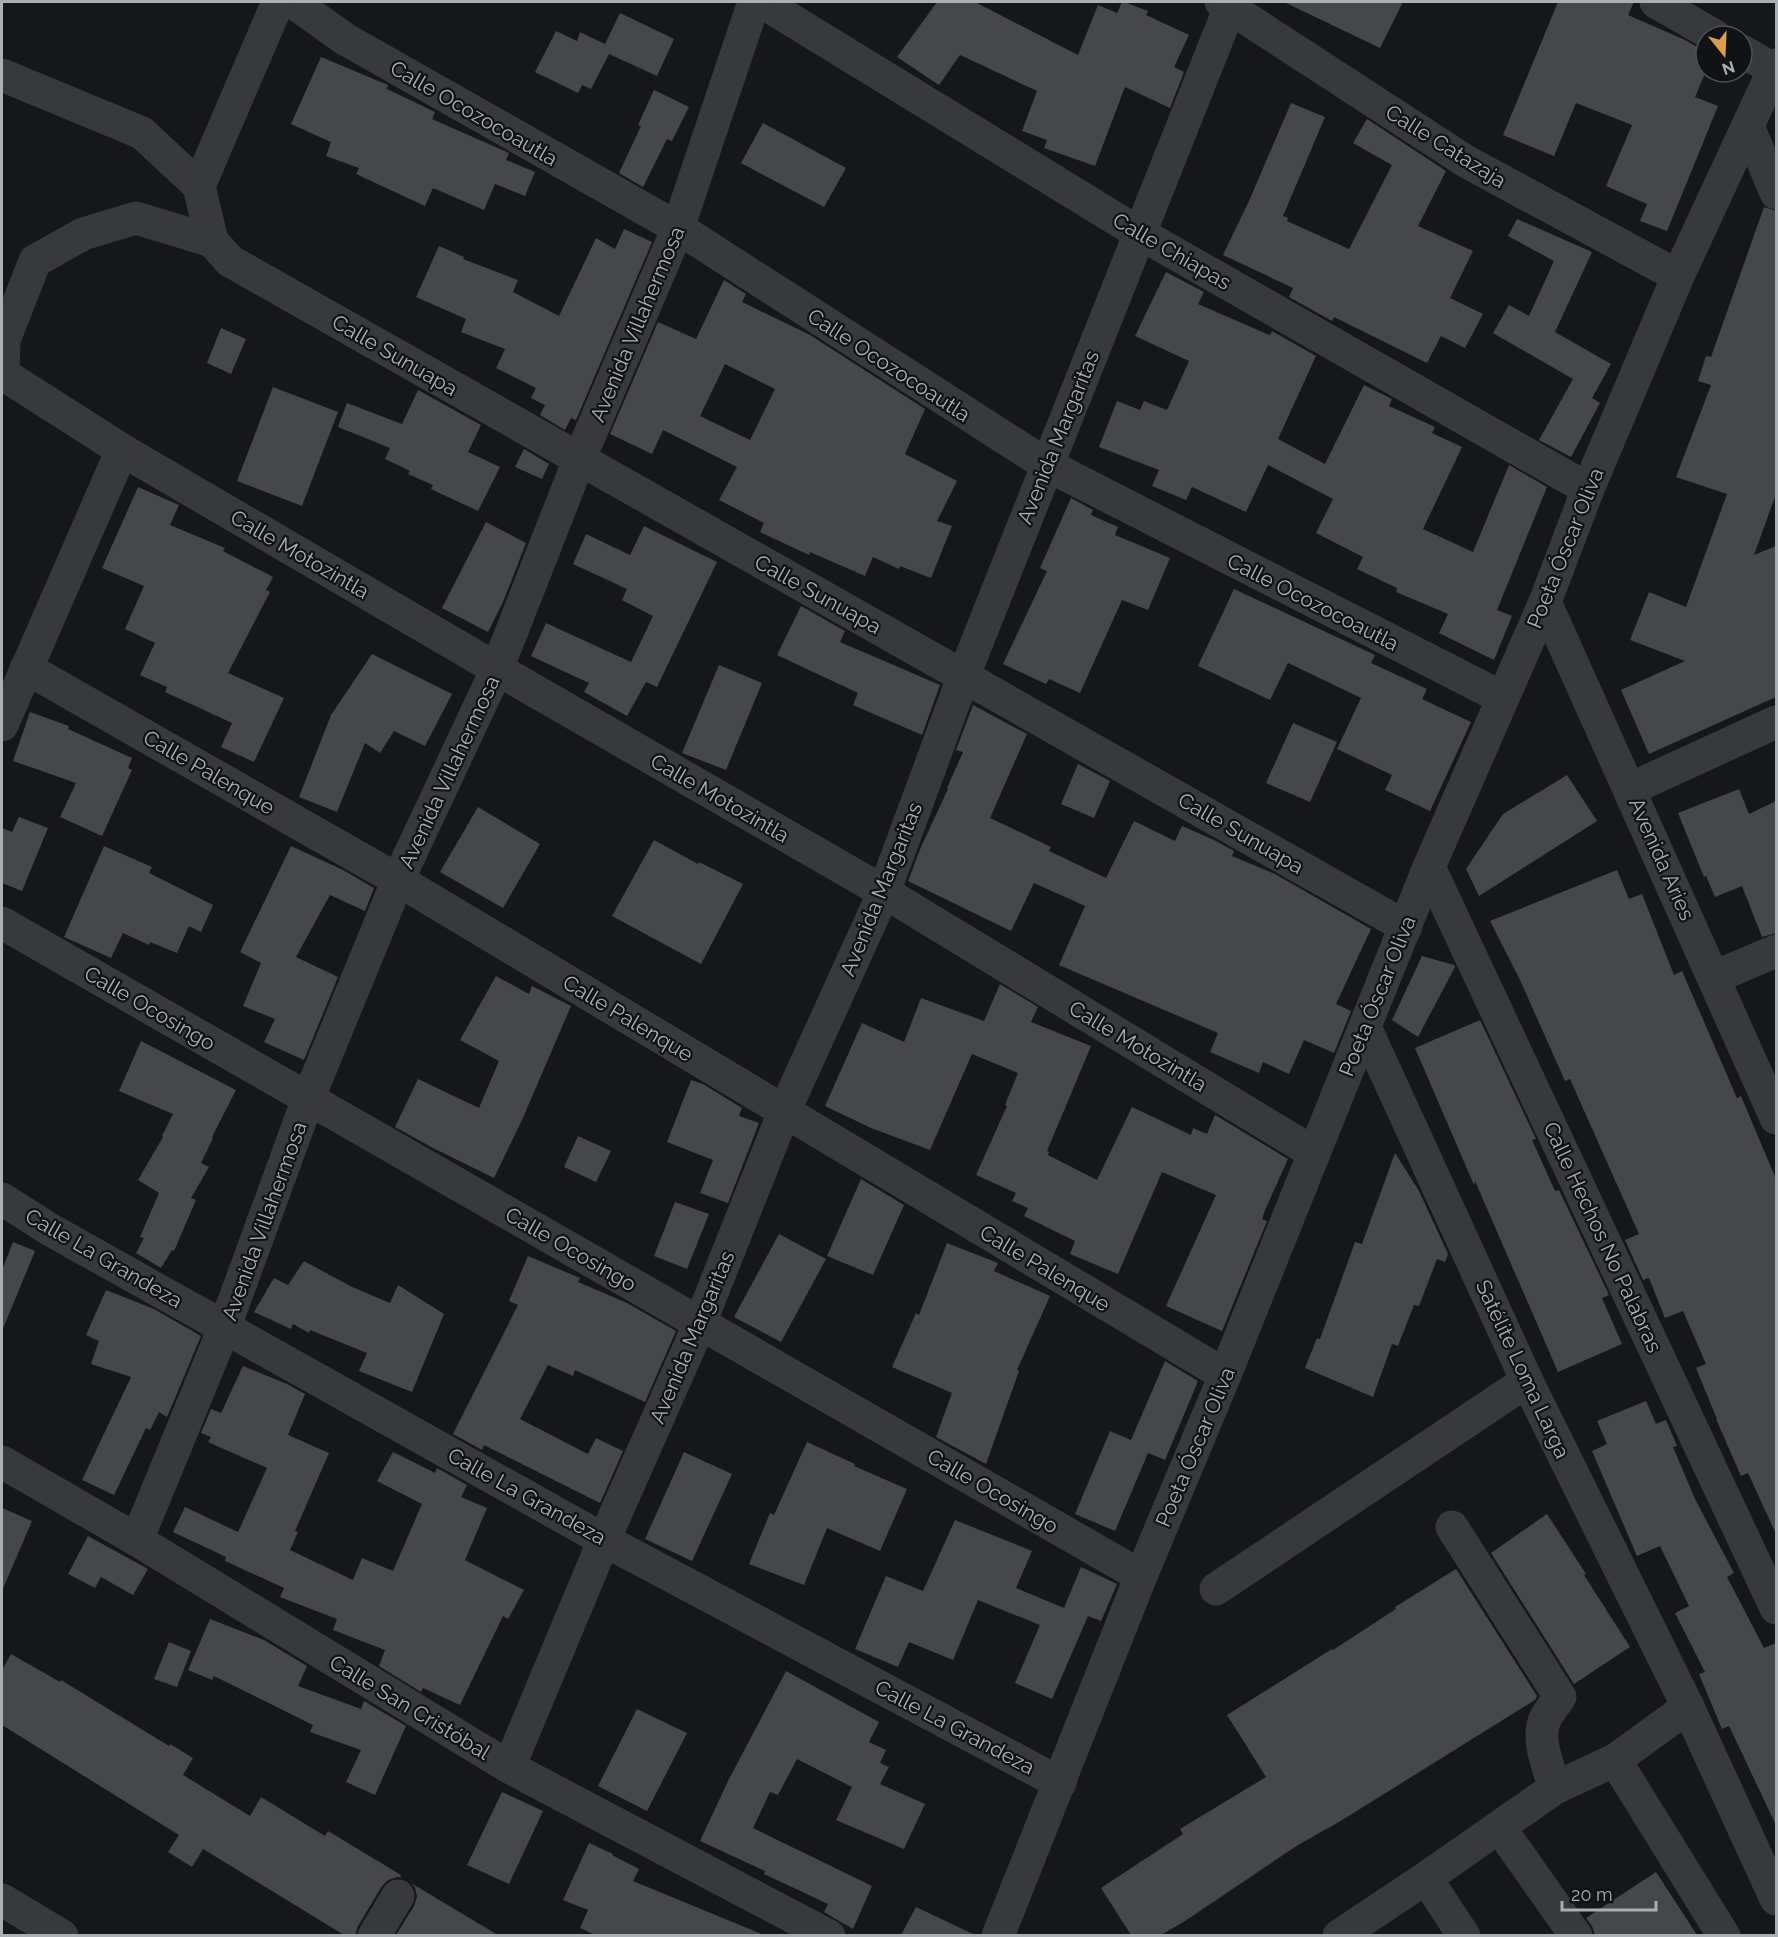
<svg xmlns="http://www.w3.org/2000/svg" width="1778" height="1937" font-family="Raleway,sans-serif">
	<style>
		.building { fill: #46474a; fill-rule: evenodd }
		.lines { fill: none; stroke-linecap: round; stroke-linejoin: round }
		.minor { stroke: #38393c; stroke-width: 33 }
		.labels { text-anchor: middle; dominant-baseline: central; stroke-width: 4.5; stroke-linejoin: round; paint-order: stroke }
		.street-label { font-size: 21px; fill: #aaafb6; stroke: #111213 }
	</style>
	<rect width="100%" height="100%" fill="#161718"/>
	<g class="building">
		<path d="M937 2H975L1078 55 1098 5 1117 13 1122 2H1124L1148 11 1146 15 1189 35 1174 67 1184 72 1170 108 1125 87 1095 166 1044 148 1047 140 1022 131 1037 91 960 55 939 85 897 57Z"/>
		<path d="M1284 2H1403L1380 48Z"/>
		<path d="M1558 2H1634L1628 15 1685 40 1706 52V71L1695 97 1718 106 1667 231 1640 221 1647 204 1606 186 1632 125 1576 103 1554 156 1503 135Z"/>
		<path d="M620 13 674 39 657 76 609 54 591 89 582 85 578 93 535 72 556 31 577 41 580 32 605 44Z"/>
		<path d="M321 57 388 85 387 89 435 112 432 119 509 153 506 160 535 172 525 196 495 184 484 210 433 188 425 206 356 174 359 168 326 156 331 142 291 124Z"/>
		<path d="M654 90 689 107 672 141 667 139 643 187 619 173 641 126 638 125Z"/>
		<path d="M1291 103 1325 117 1283 216 1288 218 1287 221 1349 249 1392 165 1353 143 1367 119 1446 171 1418 226 1473 251 1450 298 1483 314 1465 348 1441 336 1427 363 1334 317 1332 321 1289 297 1293 288 1223 255 1249 201Z"/>
		<path d="M763 123 846 168 824 207 741 163Z"/>
		<path d="M1764 207 1776 211V494L1754 555 1776 546V697L1649 754 1621 690 1685 661 1630 640 1649 592 1686 607 1727 494 1676 477 1711 385 1698 381 1706 356 1711 357Z"/>
		<path d="M1517 219 1592 252 1555 332 1611 364 1592 398 1600 403 1571 457 1539 440 1573 379 1493 333 1509 305 1529 316 1554 261 1508 236Z"/>
		<path d="M624 229 652 242 576 420 571 418 565 430 540 415 545 405 531 398 536 388 496 368 505 349 461 332 466 319 416 297 439 246 464 257 463 259 518 280 513 292 559 316 596 238 615 249Z"/>
		<path d="M1166 272 1204 292 1198 304 1267 334 1270 335 1272 331 1316 356 1278 439 1325 464 1364 385 1392 399 1389 406 1435 427 1432 433 1462 447 1423 529 1473 552 1509 465 1547 487 1497 610 1512 616 1494 660 1439 633 1448 614 1396 592 1397 588 1357 569 1363 557 1316 533 1333 499 1268 465 1246 512 1192 487 1186 500 1152 486 1159 470 1099 447 1117 401 1140 410 1144 401 1167 410 1189 361 1135 336Z"/>
		<path d="M724 280 746 294 742 302 810 335 925 409 905 454 957 481 937 521 952 526 931 578 900 566 899 569 873 557 865 576 810 552 809 555 760 532 764 523 719 500 737 467 663 430 652 454 610 434 658 322 696 339ZM725 364 775 389 750 440 700 416Z"/>
		<path d="M221 328 246 339 231 374 207 363Z"/>
		<path d="M273 387 338 412 302 506 237 481Z"/>
		<path d="M418 390 481 425 468 452 500 467 478 511 431 489 433 485 408 474 410 471 385 459 390 448 338 427 347 403 402 424Z"/>
		<path d="M524 449 549 464 542 479 515 467Z"/>
		<path d="M138 487 179 505 170 525 225 548 223 551 273 577 266 590 270 592 228 673 284 698 254 762 221 747 232 723 165 692 167 687 140 675 155 643 125 629 144 586 102 568Z"/>
		<path d="M1071 498 1093 510 1091 515 1118 527 1115 535 1170 558 1148 610 1122 600 1080 693 1049 679 1046 684 1003 664 1047 571 1040 568Z"/>
		<path d="M486 522 526 543 503 602 488 632 442 608Z"/>
		<path d="M644 526 717 562 657 687 646 682 627 716 584 692 589 683 531 656 546 623 631 662 653 616 622 600 627 589 573 564 586 534 630 555Z"/>
		<path d="M1234 589 1375 655 1371 663 1427 689 1422 699 1471 722 1430 811 1385 790 1392 775 1337 749 1361 698 1288 663 1270 700 1198 666Z"/>
		<path d="M801 606 845 631 840 642 940 685 922 735 853 705 858 693 777 655Z"/>
		<path d="M372 654 452 694 425 746 394 731 380 753 365 743 337 812 299 797 331 715Z"/>
		<path d="M719 665 762 683 726 770 682 753Z"/>
		<path d="M973 705 1027 734 990 818 1051 847 1049 851 1106 878 1134 821 1175 841 1182 826 1214 840 1234 851 1232 856 1275 874 1371 929 1336 1004 1351 1011 1334 1053 1304 1040 1289 1074 1263 1062 1259 1073 1210 1052 1218 1033 1059 965 1085 906 1034 883 1011 931 908 881 921 847 948 789 947 788 963 752 956 750Z"/>
		<path d="M30 712 69 726 68 729 132 758 128 768 132 770 102 836 60 817 76 783 13 761Z"/>
		<path d="M1293 723 1337 742 1310 802 1266 783Z"/>
		<path d="M1078 764 1110 781 1094 818 1061 804Z"/>
		<path d="M1567 775 1597 821 1479 896 1466 869 1503 814Z"/>
		<path d="M1739 789 1749 814 1776 801V933L1762 937 1742 886 1715 897 1706 876 1704 877 1678 813Z"/>
		<path d="M478 807 540 844 503 908 440 872Z"/>
		<path d="M19 817 48 828 22 891 2 883V828L12 832Z"/>
		<path d="M654 840 698 864 699 862 743 884 701 964 612 916Z"/>
		<path d="M104 846 152 867 149 873 213 905 201 932 189 926 177 953 150 942 149 945 123 933 111 958 64 937Z"/>
		<path d="M291 846 343 870 374 888 365 911 330 895 296 957 338 977 304 1060 264 1042 275 1019 243 1006 261 963 240 952Z"/>
		<path d="M1617 870 1629 899 1642 894 1674 975 1682 971 1737 1098 1741 1096 1776 1179V1534L1748 1473 1741 1476 1716 1419H1717L1696 1368 1706 1364 1683 1311 1665 1318 1649 1278 1643 1280 1625 1240 1639 1234 1570 1079 1565 1081 1520 980 1490 921Z"/>
		<path d="M1422 956 1454 965 1455 967 1418 1037 1392 1020Z"/>
		<path d="M496 976 529 994 532 986 571 1006 522 1120 494 1178 433 1148 395 1127 418 1079 479 1108 499 1061 460 1040Z"/>
		<path d="M1000 984 1038 1007 1031 1022 1091 1046 1047 1151 1049 1152 1048 1155 1097 1180 1132 1107 1191 1135 1193 1128 1207 1134 1215 1115 1288 1159 1266 1208 1262 1219 1267 1221 1222 1331 1166 1306 1216 1195 1162 1172 1118 1274 1070 1254 1075 1241 1024 1216 1028 1208 1012 1201 1016 1193 976 1175 1007 1106 1005 1105 1018 1073 972 1054 930 1150 871 1128 825 1106 862 1023 904 1042 921 998 984 1021Z"/>
		<path d="M1480 1020 1536 1139 1532 1140 1555 1191 1559 1190 1609 1295 1602 1298 1622 1344 1558 1372 1475 1181 1474 1185 1415 1048Z"/>
		<path d="M141 1041 236 1090 212 1137 213 1138 201 1163 209 1167 191 1198 196 1200 174 1251 172 1250 161 1268 136 1253 144 1238 140 1237 159 1193 138 1180 163 1137 162 1136 173 1114 119 1091Z"/>
		<path d="M691 1080 703 1084 742 1108 739 1116 759 1123 728 1203 700 1193 713 1160 667 1142Z"/>
		<path d="M578 1136 611 1151 596 1182 564 1167Z"/>
		<path d="M1395 1153 1419 1191 1448 1254 1445 1262 1437 1259 1419 1306 1414 1305 1398 1346 1392 1344 1373 1397 1305 1368 1317 1338 1320 1339 1355 1242 1362 1244Z"/>
		<path d="M861 1179 904 1205 873 1275 827 1256Z"/>
		<path d="M675 1202 709 1214 687 1269 654 1256Z"/>
		<path d="M779 1234 826 1259 781 1342 734 1317Z"/>
		<path d="M13 1242 35 1251 2 1331V1270Z"/>
		<path d="M947 1243 998 1263 994 1271 1050 1296 1017 1370 1019 1371 986 1464 936 1437 952 1393 892 1367 916 1313 919 1315Z"/>
		<path d="M528 1256 580 1278 578 1282 627 1303 676 1331 645 1402 575 1370 573 1376 548 1365 520 1419 588 1454 596 1438 623 1451 600 1503 484 1445 482 1450 453 1434 518 1305 509 1301Z"/>
		<path d="M304 1261 352 1287 390 1303 398 1285 444 1314 412 1392 359 1371 367 1353 310 1330 309 1333 293 1324 291 1329 254 1312 274 1278 288 1285Z"/>
		<path d="M106 1290 154 1309 201 1336 167 1417 159 1412 150 1430 146 1428 114 1495 82 1480 131 1377 91 1364 99 1341 86 1335Z"/>
		<path d="M1165 1361 1198 1381 1165 1460 1148 1453 1115 1531 1075 1514 1110 1431 1131 1440Z"/>
		<path d="M243 1366 287 1384 305 1394 288 1435 329 1453 295 1531 298 1532 290 1550 353 1580 362 1558 393 1571 422 1504 377 1481 393 1452 435 1473 437 1468 467 1485 461 1497 487 1508 465 1560 524 1590 508 1619 503 1616 460 1705 423 1688 421 1692 379 1666 385 1650 333 1630 337 1619 280 1597 284 1588 225 1561 226 1557 173 1532 185 1507 238 1532 267 1468 208 1442 211 1437 201 1433 211 1409 221 1413Z"/>
		<path d="M1646 1401 1656 1424 1666 1420 1677 1446 1673 1447 1695 1499 1734 1573 1727 1577 1764 1648 1776 1643V1825L1729 1726 1722 1729 1699 1674 1705 1672 1675 1613 1689 1606 1660 1546 1637 1556 1592 1451 1607 1444 1597 1421Z"/>
		<path d="M807 1442 855 1464 854 1466 907 1489 880 1551 827 1528 804 1585 749 1564 770 1513 774 1515Z"/>
		<path d="M684 1452 732 1474 692 1561 645 1539Z"/>
		<path d="M2 1508 32 1521 2 1591Z"/>
		<path d="M1547 1514 1586 1574 1584 1575 1630 1647 1574 1684 1491 1553Z"/>
		<path d="M955 1520 1032 1551 1016 1588 1064 1608 1081 1567 1117 1584 1101 1621 1088 1616 1052 1699 1015 1683 1040 1625 978 1600 953 1660 909 1642 898 1667 855 1649 886 1576 923 1591Z"/>
		<path d="M88 1536 148 1569 133 1595 101 1577 95 1588 68 1574Z"/>
		<path d="M1456 1569 1537 1696 1535 1700 1339 1822 1298 1845 1185 1921 1161 1935H1131L1101 1888 1183 1834 1180 1829 1266 1777 1227 1715 1332 1649 1333 1650 1396 1609 1395 1607Z"/>
		<path d="M210 1619 264 1640 307 1666 298 1686 361 1709 364 1701 406 1726 375 1795 346 1782 361 1750 310 1732 313 1725 214 1676 212 1680 188 1670Z"/>
		<path d="M169 1642 191 1651 177 1687 154 1679Z"/>
		<path d="M11 1654 60 1682 61 1680 169 1746 170 1744 193 1758 183 1775 250 1816 261 1797 325 1836 328 1831 401 1875 400 1877 403 1879 398 1877 388 1880 382 1886 358 1926 355 1935H344L203 1849 192 1867 168 1852 179 1835 2 1725V1670Z"/>
		<path d="M786 1671 879 1722 869 1742 886 1750 880 1763 889 1767 880 1784 925 1804 904 1849 836 1820 852 1787 797 1759 778 1795 770 1792 753 1828 872 1886 853 1929 824 1912 828 1904 764 1874 765 1871 700 1841 728 1781Z"/>
		<path d="M637 1709 687 1733 647 1811 598 1786Z"/>
		<path d="M502 1792 543 1811 509 1884 467 1865Z"/>
		<path d="M589 1843 613 1854 612 1855 639 1869 633 1881 764 1935H595L580 1928 588 1910 563 1900Z"/>
		<path d="M1656 1872 1697 1935H1595L1592 1926 1586 1918Z"/>
		<path d="M411 1883 446 1904 498 1935H396L414 1906 417 1897 415 1887Z"/>
		<path d="M916 1907 975 1935H901Z"/>
	</g>
	<g class="lines">
		<g class="minor">
			<path d="M293 2 345 39 678 228 1047 465 1503 698"/>
			<path d="M762 2 1139 233 1588 489"/>
			<path d="M1221 2 1467 162 1678 276"/>
			<path d="M1656 2 1715 36"/>
			<path d="M1742 51 1775 70"/>
			<path d="M2 75 142 133 199 186 212 241 230 261C621 484 1014 704 1406 927"/>
			<path d="M1748 126 1776 193"/>
			<path d="M199 186 278 2"/>
			<path d="M212 241 136 218 83 234 35 261 4 340 3 374 122 450 497 669 884 892 1314 1153"/>
			<path d="M1545 602 1776 1118"/>
			<path d="M26 668 398 880 1225 1375"/>
			<path d="M2 725 122 450"/>
			<path d="M1630 789 1776 722"/>
			<path d="M1429 867 1776 1608"/>
			<path d="M2 923 1141 1576"/>
			<path d="M1715 977 1776 951"/>
			<path d="M1365 1027 1527 1381 1688 1707 1776 1899"/>
			<path d="M2 1199 49 1229 604 1540 1060 1783"/>
			<path d="M2 1462 137 1540 509 1767 829 1936"/>
			<path d="M1452 1527 1560 1697C1555 1704 1550 1710 1546 1717 1535 1738 1549 1768 1555 1788"/>
			<path d="M137 1540 225 1326 308 1099 398 880 497 669 579 460 678 228 754 2"/>
			<path d="M1216 1589 1527 1381"/>
			<path d="M1615 1760 1724 1936"/>
			<path d="M509 1767 604 1540 700 1323 784 1112 884 892 964 675 1232 2"/>
			<path d="M1500 1828 1576 1936"/>
			<path d="M1426 1878 1464 1936"/>
			<path d="M2 1900 62 1936"/>
			<path d="M374 1936 398 1896"/>
			<path d="M998 1936 1141 1576 1225 1375 1429 867 1545 602 1588 489 1678 276 1776 65"/>
			<path d="M1339 1936 1426 1878 1555 1788 1615 1760 1688 1707"/>
		</g>
	</g>
	<g class="labels">
		<g class="street-label">
			<text transform="translate(474 113) rotate(30)">Calle Ocozocoautla</text>
			<text transform="translate(1446 146) rotate(32)">Calle Catazaja</text>
			<text transform="translate(1172 251) rotate(30)">Calle Chiapas</text>
			<text transform="translate(637 324) rotate(-67)">Avenida Villahermosa</text>
			<text transform="translate(395 355) rotate(30)">Calle Sunuapa</text>
			<text transform="translate(889 365) rotate(33)">Calle Ocozocoautla</text>
			<text transform="translate(1058 437) rotate(-68)">Avenida Margaritas</text>
			<text transform="translate(1565 548) rotate(-68)">Poeta Óscar Oliva</text>
			<text transform="translate(300 554) rotate(30)">Calle Motozintla</text>
			<text transform="translate(818 594) rotate(29)">Calle Sunuapa</text>
			<text transform="translate(1313 602) rotate(27)">Calle Ocozocoautla</text>
			<text transform="translate(209 772) rotate(30)">Calle Palenque</text>
			<text transform="translate(449 772) rotate(-65)">Avenida Villahermosa</text>
			<text transform="translate(720 798) rotate(30)">Calle Motozintla</text>
			<text transform="translate(1241 833) rotate(30)">Calle Sunuapa</text>
			<text transform="translate(1662 859) rotate(66)">Avenida Aries</text>
			<text transform="translate(881 889) rotate(-68)">Avenida Margaritas</text>
			<text transform="translate(1377 996) rotate(-68)">Poeta Óscar Oliva</text>
			<text transform="translate(150 1008) rotate(30)">Calle Ocosingo</text>
			<text transform="translate(628 1018) rotate(31)">Calle Palenque</text>
			<text transform="translate(1138 1046) rotate(31)">Calle Motozintla</text>
			<text transform="translate(264 1221) rotate(-70)">Avenida Villahermosa</text>
			<text transform="translate(1603 1237) rotate(65)">Calle Hechos No Palabras</text>
			<text transform="translate(571 1249) rotate(30)">Calle Ocosingo</text>
			<text transform="translate(104 1258) rotate(30)">Calle La Grandeza</text>
			<text transform="translate(1045 1268) rotate(31)">Calle Palenque</text>
			<text transform="translate(692 1337) rotate(-67)">Avenida Margaritas</text>
			<text transform="translate(1523 1369) rotate(65)">Satélite Loma Larga</text>
			<text transform="translate(1195 1447) rotate(-67)">Poeta Óscar Oliva</text>
			<text transform="translate(993 1491) rotate(30)">Calle Ocosingo</text>
			<text transform="translate(527 1496) rotate(29)">Calle La Grandeza</text>
			<text transform="translate(410 1707) rotate(31)">Calle San Cristóbal</text>
			<text transform="translate(955 1727) rotate(28)">Calle La Grandeza</text>
		</g>
	</g>
	<rect width="1778" height="1937" fill="none" stroke="#aaafb6" stroke-width="6"/>
	<g transform="translate(1724 54) rotate(162)"><circle r="28" fill="#111213" stroke="#4e5154" stroke-width="1.5"/>
	<path d="M0-4.5L10 22L0 15L-10 22Z" fill="#da9d4c"/>
	<text y="-9" font-size="16" font-weight="bold" text-anchor="middle" fill="#aaafb6">N</text>
	</g>
	<path d="M1562 1901v9h94v-9" fill="none" stroke="#aaafb6" stroke-width="3"/>
	<text x="1571" y="1901" font-size="18" fill="#aaafb6" stroke="#111213" stroke-width="4.5" paint-order="stroke">20 m</text>
</svg>
